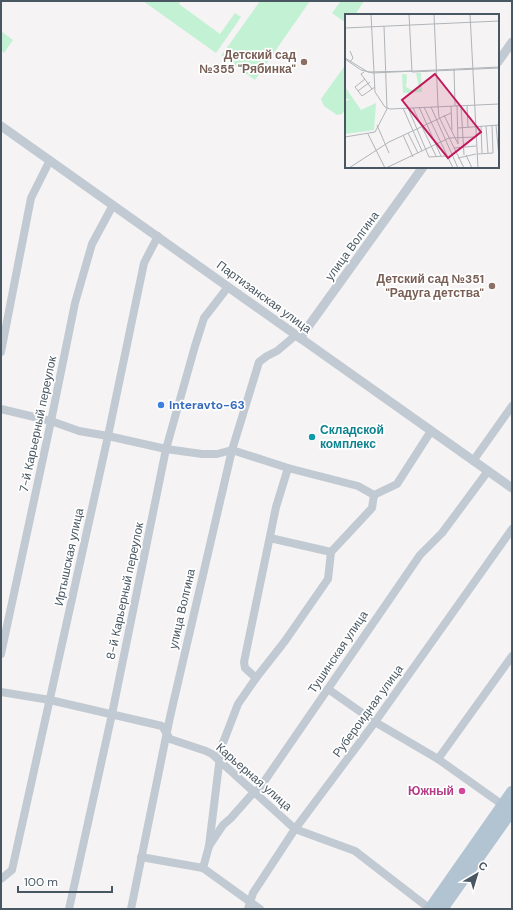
<svg xmlns="http://www.w3.org/2000/svg" width="513" height="910" font-family="'DM Sans',sans-serif">
	<style>
		.green { fill: #c2f2d3 }
		.lines { fill: none; stroke-linecap: round; stroke-linejoin: round }
		.minor { stroke: #c1cad2; stroke-width: 8 }
		.tertiary { stroke: #c1cad2; stroke-width: 9 }
		.primary { stroke: #b2c3d2; stroke-width: 12 }
		.education-dot { fill: #8d6e63; stroke: #fff; stroke-width: 1.5 }
		.shop-dot { fill: #3f7fe0; stroke: #fff; stroke-width: 1.5 }
		.culture-dot { fill: #0f9aa8; stroke: #fff; stroke-width: 1.5 }
		.hotel-dot { fill: #d1479c; stroke: #fff; stroke-width: 1.5 }
		.labels { text-anchor: middle; dominant-baseline: central; stroke-width: 3.5; stroke-linejoin: round; paint-order: stroke }
		.education-label { font-size: 12px; font-weight: bold; fill: #785e54; stroke: #fff; text-anchor: end }
		.street-label { font-size: 12px; fill: #495762; stroke: #fff }
		.shop-label { font-size: 12px; font-weight: bold; fill: #366cbe; stroke: #fff; text-anchor: start }
		.culture-label { font-size: 12px; font-weight: bold; fill: #0d838f; stroke: #fff; text-anchor: start }
		.hotel-label { font-size: 12px; font-weight: bold; fill: #b23c85; stroke: #fff; text-anchor: end }
		.inset-road { fill: none; stroke: #b0b5b9; stroke-width: 1 }
		.view { fill: #c2185b; fill-opacity: 0.15; stroke: #c2185b; stroke-width: 2 }
		.inset-edge { fill: none; stroke: #495762; stroke-width: 2 }
	</style>
	<rect width="100%" height="100%" fill="#f5f3f3"/>
	<g class="green">
		<path d="M143 1H181L179 4 220 34 235 13 241 17 216 53Z"/>
		<path d="M260 1H310L255 80 221 56Z"/>
		<path d="M341 1H364L355 15H346V23L332 13Z"/>
		<path d="M1 31 13 40 4 53 1 50Z"/>
		<path d="M346 64V109L342 114 337 115 324 106 321 99Z"/>
	</g>
	<g class="lines">
		<g class="minor">
			<path d="M1 352 31 198 50 160"/>
			<path d="M1 409 51 421 79 431 108 436 166 449 202 454H217L232 450 288 468 358 486 374 495"/>
			<path d="M473 461 512 406"/>
			<path d="M374 495 397 484 431 431"/>
			<path d="M270 538 331 552"/>
			<path d="M1 654 51 421 75 303 92 244 113 205"/>
			<path d="M256 678 245 668 244 662 276 507 288 468"/>
			<path d="M328 689 375 722 438 759 507 808"/>
			<path d="M1 692 50 700 162 726 170 739 206 751 212 754 295 829 355 851 430 909"/>
			<path d="M438 759 512 656"/>
			<path d="M209 846 223 825 231 818 254 792 259 789 420 555 442 533 488 471"/>
			<path d="M141 857 203 868 260 909"/>
			<path d="M203 868 209 846 221 748 238 704 256 678 285 641 328 579 331 552 372 508 374 495"/>
			<path d="M1 879 12 870 108 436 144 263 158 236"/>
			<path d="M69 909 112 714 166 449 195 346 204 318 228 287"/>
			<path d="M131 909 170 717 232 450 259 362 267 356 277 351 296 335"/>
			<path d="M248 909 253 893 295 829 375 722 512 529"/>
		</g>
		<g class="tertiary">
			<path d="M498 62 512 42"/>
			<path d="M1 126 512 488"/>
			<path d="M300 338 423 167"/>
		</g>
		<g class="primary">
			<path d="M430 909 512 792"/>
			<path d="M442 909 512 810"/>
		</g>
	</g>
	<g class="education-dot">
		<circle cx="304" cy="62" r="4"/>
		<circle cx="492" cy="286" r="4"/>
	</g>
	<circle class="shop-dot" cx="161" cy="405" r="4"/>
	<circle class="culture-dot" cx="312" cy="437" r="4"/>
	<circle class="hotel-dot" cx="462" cy="791" r="4"/>
	<g class="labels">
		<g class="education-label">
			<text x="296" y="55">Детский сад<tspan x="296" dy="14">№355 "Рябинка"</tspan></text>
			<text x="484" y="279">Детский сад №351<tspan x="484" dy="14">"Радуга детства"</tspan></text>
		</g>
		<g class="street-label">
			<text transform="translate(352 246) rotate(-54)">улица Волгина</text>
			<text transform="translate(264 297) rotate(36)">Партизанская улица</text>
			<text transform="translate(38 424) rotate(-78)">7-й Карьерный переулок</text>
			<text transform="translate(69 557) rotate(-78)">Иртышская улица</text>
			<text transform="translate(125 591) rotate(-78)">8-й Карьерный переулок</text>
			<text transform="translate(182 609) rotate(-77)">улица Волгина</text>
			<text transform="translate(338 652) rotate(-56)">Тушинская улица</text>
			<text transform="translate(368 711) rotate(-54)">Рубероидная улица</text>
			<text transform="translate(254 777) rotate(41)">Карьерная улица</text>
		</g>
		<g class="shop-label">
			<text x="169" y="405">Interavto-63</text>
		</g>
		<g class="culture-label">
			<text x="320" y="430">Складской<tspan x="320" dy="14">комплекс</tspan></text>
		</g>
		<g class="hotel-label">
			<text x="454" y="791">Южный</text>
		</g>
	</g>
	<g transform="translate(345 14)">
		<rect width="154" height="154" fill="#f5f3f3"/>
		<path d="M71 59H76L77 78 58 79 57 60H63L60 61 62 62 61 73 69 77 74 74ZM0 73 16 96 31 89 29 116 0 120V87L5 86 0 84Z" fill="#c2f2d3"/>
		<path class="inset-road" d="M26 0 30 78 40 93 45 95 154 90M64 0 67 58 154 54M89 0 93 92M125 0 133 154M0 14 154 7M5 37 8 44 5 48M0 44 23 58 67 57M0 45 16 56 28 59 154 53M109 55 110 92M19 58 16 60 27 75M20 65 10 73 17 82 30 73M13 77 25 68M112 91 113 130M116 91 119 141M122 91 123 113M93 92 94 103 119 154M106 92 107 116M74 93 96 142M79 93 108 154M86 93 113 154M58 94 77 137M63 94 84 143 101 142M68 94 91 142M99 101 113 130M32 111 44 139M151 111 154 143M136 112 137 139M141 112 143 139M113 114 154 111M63 119 73 139M23 120 40 154M58 121 68 143M0 123 30 118 42 95 39 12M109 134 131 132M132 140 148 139 147 111M121 141 127 154M113 144 131 140M4 154 44 128 106 99M41 154 104 124 130 123"/>
		<path class="view" d="M90 60 136 118 103 144 57 86Z"/>
		<rect width="154" height="154" class="inset-edge"/>
	</g>
	<rect width="513" height="910" fill="none" stroke="#495762" stroke-width="4"/>
	<g transform="translate(477 874) rotate(38)" stroke="#ffffff" stroke-width="3" paint-order="stroke">
	<path d="M0-3L7 15L0 10L-7 15Z" fill="#495762"/>
	<text y="-6" font-size="11" font-weight="bold" text-anchor="middle" fill="#495762">С</text>
	</g>
	<path d="M18 886v6h94v-6" fill="none" stroke="#495762" stroke-width="2"/>
	<text x="24" y="886" font-size="12" fill="#495762" stroke="#ffffff" stroke-width="3" paint-order="stroke">100 m</text>
</svg>
